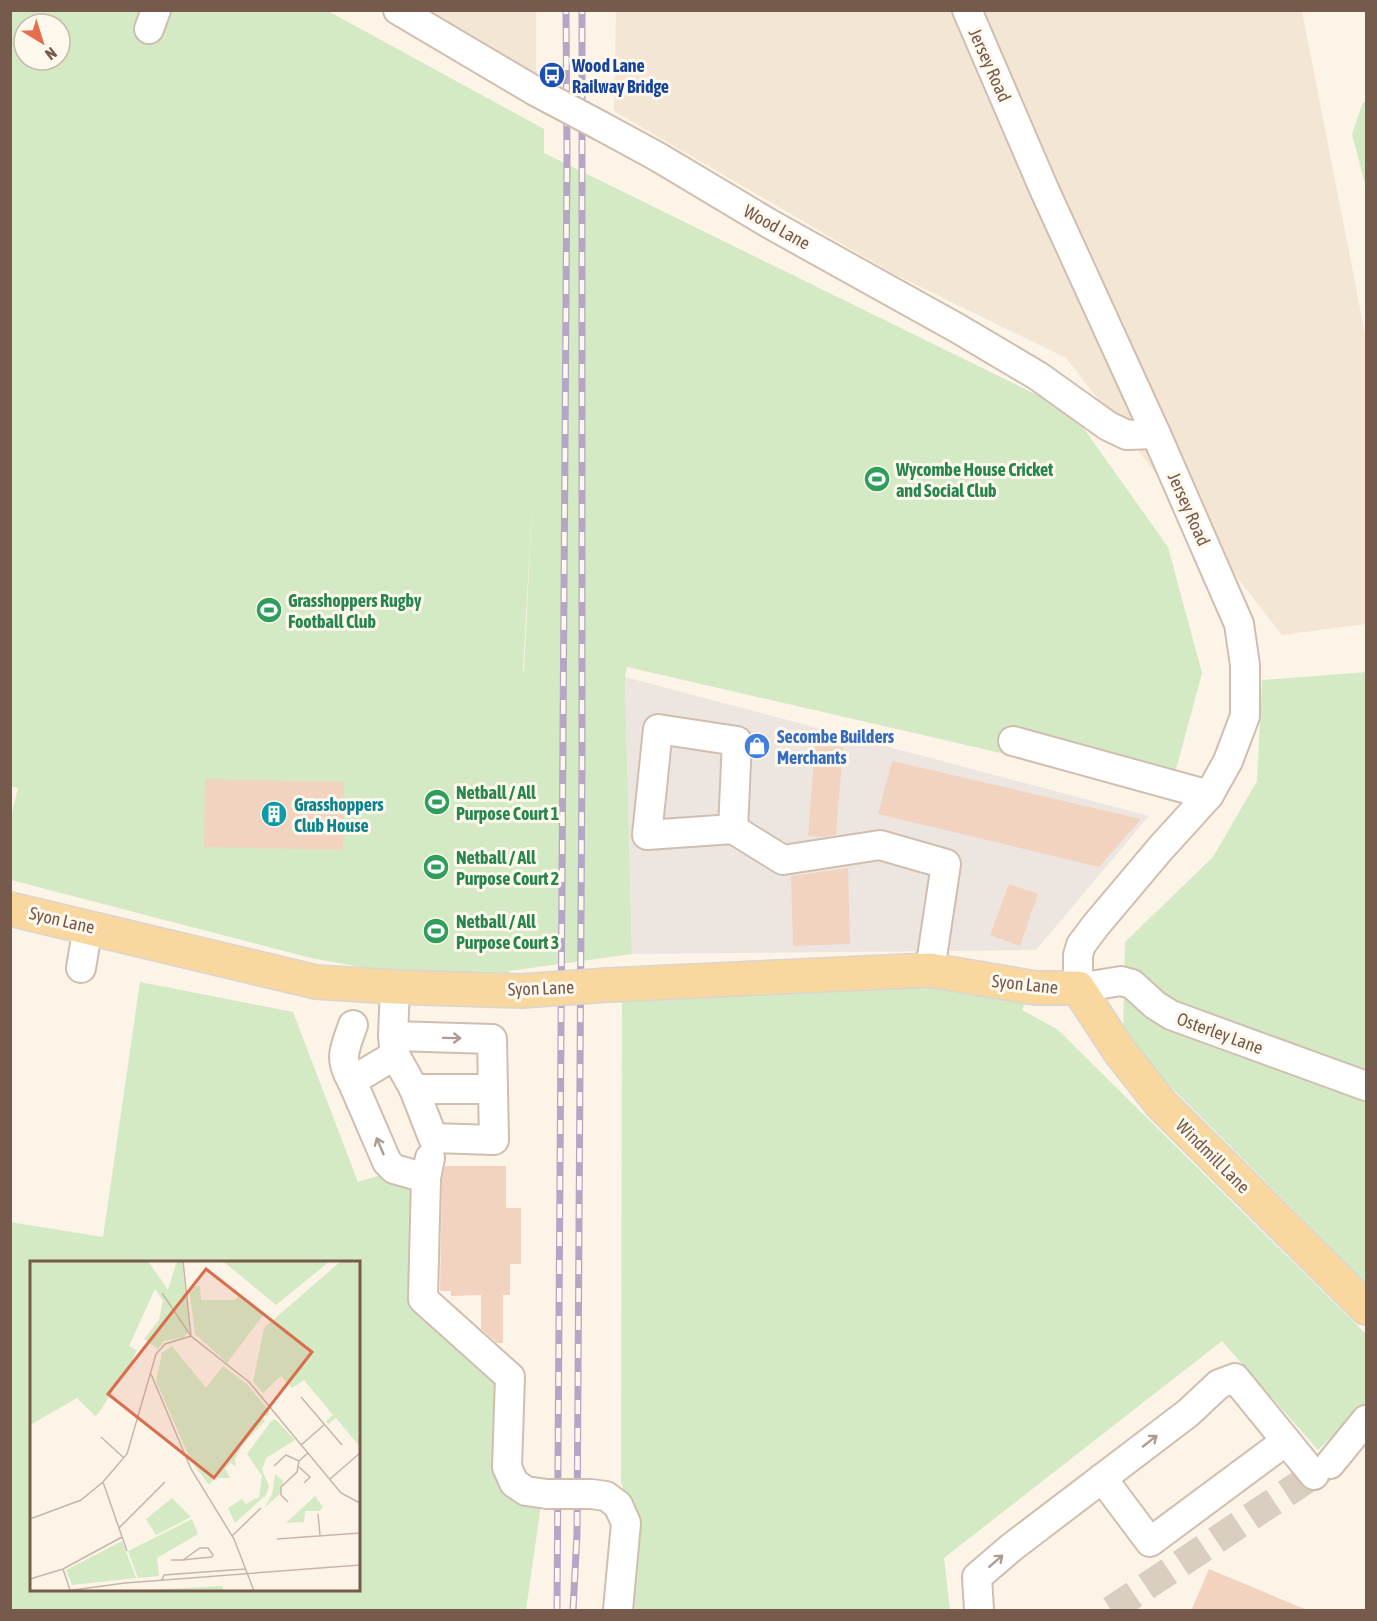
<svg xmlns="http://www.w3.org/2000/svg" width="1377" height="1621" font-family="'Asap Condensed',sans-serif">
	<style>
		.residential { fill: #f4e6d5 }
		.industrial { fill: #ede6e0 }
		.green { fill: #d4eac5; fill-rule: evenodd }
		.building { fill: #f1d3bf }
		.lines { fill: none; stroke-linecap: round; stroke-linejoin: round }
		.minor-tunnel { stroke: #dacec0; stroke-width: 28; stroke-dasharray: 28 14; stroke-linecap: butt }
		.minor-casing { stroke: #d0beaf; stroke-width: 32 }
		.major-casing { stroke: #dbd4d0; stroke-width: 36 }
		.minor { stroke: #fff; stroke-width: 28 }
		.major { stroke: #f9d8a0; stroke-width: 33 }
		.rail-casing { stroke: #b7a5c6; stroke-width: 7 }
		.rail { stroke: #fff8ed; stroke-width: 4.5; stroke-dasharray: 14; stroke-linecap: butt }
		.minor-bridge-casing { stroke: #d0beaf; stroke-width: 32; stroke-linecap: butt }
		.major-bridge-casing { stroke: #dbd4d0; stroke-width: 36; stroke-linecap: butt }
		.minor-bridge { stroke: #fff; stroke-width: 28 }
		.major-bridge { stroke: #f9d8a0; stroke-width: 33 }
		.oneway { stroke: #ad9c93 }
		.labels { text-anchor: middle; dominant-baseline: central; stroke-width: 6; stroke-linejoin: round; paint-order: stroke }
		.transit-label { font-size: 18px; font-weight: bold; fill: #164399; stroke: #fff8ed; text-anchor: start }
		.street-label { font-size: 18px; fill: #765a4b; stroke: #fff8ed }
		.leisure-label { font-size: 18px; font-weight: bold; fill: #27864d; stroke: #fff8ed; text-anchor: start }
		.shop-label { font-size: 18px; font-weight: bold; fill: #366cbe; stroke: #fff8ed; text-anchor: start }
		.culture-label { font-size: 18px; font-weight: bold; fill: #0d838f; stroke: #fff8ed; text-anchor: start }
		.inset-road { fill: none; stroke: #c6b6a9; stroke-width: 1.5 }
		.view { fill: #d96d4e; fill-opacity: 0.15; stroke: #d96d4e; stroke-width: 3 }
		.inset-edge { fill: none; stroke: #765a4b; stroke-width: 3 }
	</style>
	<rect width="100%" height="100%" fill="#fcf4e7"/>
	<g class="residential">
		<path d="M423 11H536V78Z"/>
		<path d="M616 11H1302L1366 339V624L1282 635 1066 358 892 273 614 111Z"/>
	</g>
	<path class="industrial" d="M625 677 1149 816 1036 950 632 954Z"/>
	<g class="green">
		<path d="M10 11H328L544 129V153L1072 412 1168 547 1202 673 1170 792 627 667 625 677 632 954 509 971V978L387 972 311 958 11 880V817L18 788 10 786ZM24 24H60V60H24ZM533 488 524 671H523Z"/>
		<path d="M1363 102H1366V188L1352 134Z"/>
		<path d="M1366 672V1283L1123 1039 1125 942 1213 857 1257 781 1262 680Z"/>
		<path d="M140 982 293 1012 358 1182 387 1173 413 1188 418 1305 505 1378 501 1484 541 1505 526 1610H11L10 1222 103 1237ZM32 1262H358V1590H32Z"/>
		<path d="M908 982 1025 1002 1022 1010 1057 1029 1366 1334V1402L1318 1450 1222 1341 944 1558 950 1610H627L635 1535 621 1481 622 999Z"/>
	</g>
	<g class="building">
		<path d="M815 746 843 747 836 835 824 837 808 836Z"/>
		<path d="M892 761 1141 819 1099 867 878 814Z"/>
		<path d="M205 779 344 782 343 850 204 847Z"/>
		<path d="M848 868 850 944 793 946 791 876Z"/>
		<path d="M1009 884 1038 894 1020 946 990 935Z"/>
		<path d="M445 1166H506V1208H521V1264H510V1295H503V1343H497L481 1329V1295L451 1296V1291H440L442 1180Z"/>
		<path d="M1209 1569 1307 1610V1611H1191Z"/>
	</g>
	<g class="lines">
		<path class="minor-tunnel" d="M1111 1610 1330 1464"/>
		<defs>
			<g id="minor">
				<path d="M398 10 535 91"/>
				<path d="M967 10 1044 189 1156 434 1239 624 1245 665V716L1228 761 1209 795 1160 849 1096 925 1081 945 1078 955V988L1121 981 1132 984 1155 1005 1171 1015 1366 1086"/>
				<path d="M149 29 156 10"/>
				<path d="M601 126 658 157 770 224 957 328 1038 376 1108 426 1127 435 1156 434"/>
				<path d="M1013 741 1209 795"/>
				<path d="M733 829 647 835 658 729 737 741 733 829 783 860 880 845 946 864 930 970"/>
				<path d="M81 968 88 926"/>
				<path d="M393 1036 492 1039 494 1140 433 1138 414 1089 395 1055 393 1036 395 987"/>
				<path d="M395 1055 352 1081 387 1162 394 1169 426 1178 430 1158"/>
				<path d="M352 1081C338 1057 345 1049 353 1025"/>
				<path d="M414 1089H493"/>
				<path d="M426 1178 423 1299 510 1377 507 1467 514 1483 526 1491 547 1494"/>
				<path d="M1330 1464 1366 1420"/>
				<path d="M1102 1478 1150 1542 1286 1441"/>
				<path d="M591 1494 606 1496 618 1505 626 1523 618 1610"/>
				<path d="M979 1610 977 1577 1012 1547 1188 1413 1219 1384 1235 1378 1314 1475"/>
			</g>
			<g id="major">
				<path d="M10 909 316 982 395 987 521 991"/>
				<path d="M608 985 930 970 1035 988H1078L1120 1052 1161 1104 1366 1308"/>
			</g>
		</defs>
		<use href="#minor" class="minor-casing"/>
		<use href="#major" class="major-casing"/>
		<use href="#minor" class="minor"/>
		<use href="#major" class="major"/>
		<defs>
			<g id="rail">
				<path d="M557 1610 567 154 566 10"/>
				<path d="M573 1610 577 1534 582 765V10"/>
			</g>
		</defs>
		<use href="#rail" class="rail-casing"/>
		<use href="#rail" class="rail"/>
		<defs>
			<g id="minor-bridge">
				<path d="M535 91 601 126"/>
				<path d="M547 1494H591"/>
			</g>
			<path id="major-bridge" d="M521 991 608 985"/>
		</defs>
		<use href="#minor-bridge" class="minor-bridge-casing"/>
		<use href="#major-bridge" class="major-bridge-casing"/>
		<use href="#minor-bridge" class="minor-bridge"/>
		<use href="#major-bridge" class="major-bridge"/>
	</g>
	<defs><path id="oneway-shaft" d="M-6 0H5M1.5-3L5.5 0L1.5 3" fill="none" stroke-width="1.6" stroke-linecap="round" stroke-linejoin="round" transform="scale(1.5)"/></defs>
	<g class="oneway">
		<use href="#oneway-shaft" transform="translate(452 1038) rotate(1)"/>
		<use href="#oneway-shaft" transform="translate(380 1146) rotate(-113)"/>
		<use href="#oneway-shaft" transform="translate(1150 1441) rotate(-38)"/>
		<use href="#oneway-shaft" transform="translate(996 1561) rotate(-41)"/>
	</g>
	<defs>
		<symbol id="bus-disc" viewBox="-11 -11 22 22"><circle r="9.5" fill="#1a4fb4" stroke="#fff8ed"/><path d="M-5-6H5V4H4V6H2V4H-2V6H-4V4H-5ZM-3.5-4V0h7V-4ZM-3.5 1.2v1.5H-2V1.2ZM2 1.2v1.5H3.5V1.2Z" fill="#fff"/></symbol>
		<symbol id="stadium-disc" viewBox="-11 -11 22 22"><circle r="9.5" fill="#2e9e5b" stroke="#fff8ed"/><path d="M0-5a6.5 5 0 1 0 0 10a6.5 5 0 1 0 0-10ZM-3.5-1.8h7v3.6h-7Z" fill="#fff"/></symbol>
		<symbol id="shop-disc" viewBox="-11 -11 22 22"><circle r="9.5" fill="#3f7fe0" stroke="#fff8ed"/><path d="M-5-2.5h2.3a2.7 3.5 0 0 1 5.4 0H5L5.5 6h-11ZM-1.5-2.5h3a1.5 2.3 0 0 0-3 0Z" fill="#fff"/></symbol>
		<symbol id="building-disc" viewBox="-11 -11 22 22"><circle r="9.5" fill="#0f9aa8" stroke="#fff8ed"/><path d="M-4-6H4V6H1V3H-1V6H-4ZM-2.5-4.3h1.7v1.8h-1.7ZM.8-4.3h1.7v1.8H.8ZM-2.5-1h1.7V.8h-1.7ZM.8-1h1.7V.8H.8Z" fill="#fff"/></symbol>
	</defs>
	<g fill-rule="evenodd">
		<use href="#bus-disc" x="537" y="60" width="30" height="30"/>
		<use href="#stadium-disc" x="862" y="464" width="30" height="30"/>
		<use href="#stadium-disc" x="254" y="595" width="30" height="30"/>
		<use href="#shop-disc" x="742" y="731" width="30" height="30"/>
		<use href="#stadium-disc" x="422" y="787" width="30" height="30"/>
		<use href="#building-disc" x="259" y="799" width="30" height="30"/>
		<use href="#stadium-disc" x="421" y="852" width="30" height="30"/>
		<use href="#stadium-disc" x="421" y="916" width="30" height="30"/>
	</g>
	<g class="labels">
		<g class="transit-label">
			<text x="572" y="65">Wood Lane<tspan x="572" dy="21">Railway Bridge</tspan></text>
		</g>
		<g class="street-label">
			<text transform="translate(990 65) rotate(66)">Jersey Road</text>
			<text transform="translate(777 227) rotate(29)">Wood Lane</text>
			<text transform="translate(1189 509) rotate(66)">Jersey Road</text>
			<text transform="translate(62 920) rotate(13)">Syon Lane</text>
			<text transform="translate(1025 984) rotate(6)">Syon Lane</text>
			<text transform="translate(541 988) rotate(-2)">Syon Lane</text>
			<text transform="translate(1220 1033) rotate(20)">Osterley Lane</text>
			<text transform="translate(1213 1156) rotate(45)">Windmill Lane</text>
		</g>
		<g class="leisure-label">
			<text x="896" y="469">Wycombe House Cricket<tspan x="896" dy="21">and Social Club</tspan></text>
			<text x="288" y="600">Grasshoppers Rugby<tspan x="288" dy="21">Football Club</tspan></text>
			<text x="456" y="792">Netball / All<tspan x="456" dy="21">Purpose Court 1</tspan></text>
			<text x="456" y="857">Netball / All<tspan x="456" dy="21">Purpose Court 2</tspan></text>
			<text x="456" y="921">Netball / All<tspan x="456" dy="21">Purpose Court 3</tspan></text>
		</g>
		<g class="shop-label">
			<text x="777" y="736">Secombe Builders<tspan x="777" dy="21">Merchants</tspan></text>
		</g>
		<g class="culture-label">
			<text x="294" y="804">Grasshoppers<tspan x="294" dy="21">Club House</tspan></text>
		</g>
	</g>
	<g transform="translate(30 1261)">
		<rect width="330" height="330" fill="#fcf4e7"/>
		<path d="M0 0H118L138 29 147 0H152L160 68 154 76 134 80 128 88 114 78 129 59 133 40 125 28 99 85 107 89 101 102 68 153 65 155 47 137 0 164ZM193 0H300L246 44ZM311 0H330V186L306 157 298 163 296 160 303 154 274 119 262 127 251 115 233 132 223 121 234 67ZM170 25 171 39H205L209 34 235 52 197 102 165 73 159 26ZM142 85 176 127 193 105 218 124 239 150 238 155 231 154 235 160 206 190 212 185 205 198 206 206 201 202 195 207 200 217H186L205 193 179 224 161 200 126 120 132 92ZM242 159H246L265 179 236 197 232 209 239 225 236 234 205 262 198 247 212 238 216 243 229 236 232 215 217 193ZM245 213 253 220 250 233 234 247 242 234ZM285 235 293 246 289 250H275L274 261 256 262ZM142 237 161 256 126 274 116 258ZM162 258 168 273 127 297 129 315 108 317 98 290ZM92 280 106 317 42 324 36 309ZM192 325 194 330H113V329Z" fill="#d4eac5"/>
		<path class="inset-road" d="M153 0 161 75 219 121 311 232 330 242M121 113 161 208 204 278 224 330M271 136 312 184M71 176 94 197M271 184 294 164M244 205 256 194 269 200M269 206 280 216 274 222M300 218 330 192M73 221 97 290M258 241 251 234V226L267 211 269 200 278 192M288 253 290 274M0 258 51 239 73 221 97 193 126 93 135 83 161 75 132 32M89 267 135 221M202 275 231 247M247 278 330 272M141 299H153L161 298 182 296 183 294 178 287H170L153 299M33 308 40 329M0 318 33 308 92 276M132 319 134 314 215 308M36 330 95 322 330 304"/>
		<path class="view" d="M176 8 282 91 184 217 78 133Z"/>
		<rect width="330" height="330" class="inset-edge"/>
	</g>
	<rect width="1377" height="1621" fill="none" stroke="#765a4b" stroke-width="24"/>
	<g transform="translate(42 42) rotate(142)"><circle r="28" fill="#fff8ed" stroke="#c8b9ac" stroke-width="1.5"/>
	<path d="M0-4.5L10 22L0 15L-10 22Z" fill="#e46f4e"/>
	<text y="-9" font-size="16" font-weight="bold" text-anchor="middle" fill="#765a4b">N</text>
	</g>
</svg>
